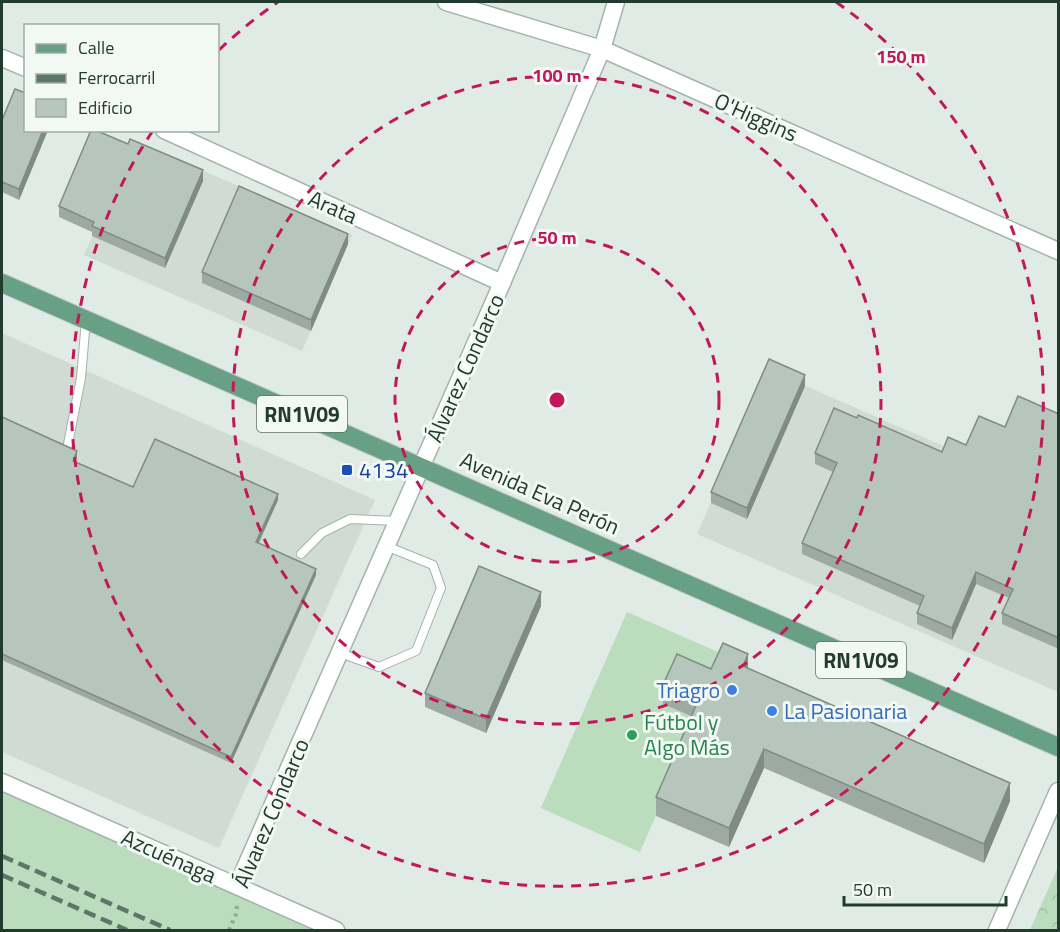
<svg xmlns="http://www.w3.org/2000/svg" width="1060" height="932" font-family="'Titillium Web',sans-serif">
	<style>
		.built { fill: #cfdbd3 }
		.grass { fill: #bbdcbd }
		.forest { fill: url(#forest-crowns) }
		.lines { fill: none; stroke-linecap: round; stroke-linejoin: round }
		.service-casing { stroke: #a4b3ab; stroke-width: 10 }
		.minor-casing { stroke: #a4b3ab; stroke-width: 19 }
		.primary-casing { stroke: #c1c8c5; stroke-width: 20 }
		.path { stroke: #83ae97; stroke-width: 4; stroke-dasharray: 3 4.5; stroke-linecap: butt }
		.service { stroke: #fff; stroke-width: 8 }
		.minor { stroke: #fff; stroke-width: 16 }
		.primary { stroke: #67a085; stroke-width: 18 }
		.rail { stroke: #5c776a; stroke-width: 4.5; stroke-dasharray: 12 6; stroke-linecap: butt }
		.wall { fill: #9daaa3 }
		.shaded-wall { fill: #808b84 }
		.building { fill: #b7c6bd; stroke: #808b84; stroke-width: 1.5 }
		.ring { fill: none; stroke: #c2185b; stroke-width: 3; stroke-dasharray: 10 8 }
		.transit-dot { fill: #1a4fb4; stroke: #f2f8f3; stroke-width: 2 }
		.shop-dot { fill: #3f7fe0; stroke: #f2f8f3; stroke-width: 2 }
		.leisure-dot { fill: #2e9e5b; stroke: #f2f8f3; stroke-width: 2 }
		.labels { text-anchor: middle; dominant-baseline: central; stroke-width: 6; stroke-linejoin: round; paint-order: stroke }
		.shield { fill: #f2f8f3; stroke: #60746a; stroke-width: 1.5 }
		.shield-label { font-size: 21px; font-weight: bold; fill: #223b2f }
		.street-label { font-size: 22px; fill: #223b2f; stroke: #f2f8f3 }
		.transit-label { font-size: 22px; fill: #164399; stroke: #f2f8f3; text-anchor: start }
		.shop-label { font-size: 22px; fill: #366cbe; stroke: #f2f8f3; text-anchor: end }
		.leisure-label { font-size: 22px; fill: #27864d; stroke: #f2f8f3; text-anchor: start }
		.centre { fill: #c2185b; stroke: #f2f8f3; stroke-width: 3 }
		.ring-label { font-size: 18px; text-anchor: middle; font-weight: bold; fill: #c2185b; stroke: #f2f8f3; stroke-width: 6; stroke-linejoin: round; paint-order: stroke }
	</style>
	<defs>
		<pattern id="forest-crowns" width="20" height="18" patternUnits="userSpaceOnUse" patternTransform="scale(1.5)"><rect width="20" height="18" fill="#bbdcbd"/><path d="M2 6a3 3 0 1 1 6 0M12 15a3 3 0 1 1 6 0" fill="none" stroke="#a0bea3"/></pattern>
	</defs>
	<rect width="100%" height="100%" fill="#e1ebe5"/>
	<g class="built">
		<path d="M134 141 352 235 302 351 84 255Z"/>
		<path d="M2 333 375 500 219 848 2 752Z"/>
		<path d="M769 370 966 456 1005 438 1058 425V692L697 534Z"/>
	</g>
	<g class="grass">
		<path d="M627 612 725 655 640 852 541 808Z"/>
		<path d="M2 782 336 930H2Z"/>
	</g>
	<path class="forest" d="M1058 867V930H1030Z"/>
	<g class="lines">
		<defs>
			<g id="service">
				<path d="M68 444 81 378 86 320"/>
				<path d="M301 554 322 533 350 519 397 521"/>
				<path d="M340 653 379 667 416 651 441 588 433 565 386 546"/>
			</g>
			<g id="minor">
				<path d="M446 2 602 49 1058 251"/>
				<path d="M2 58 26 68"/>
				<path d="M164 130 502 283"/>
				<path d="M2 782 336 930"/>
				<path d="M237 886 502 283 602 49 616 2"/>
				<path d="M997 930 1058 791"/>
			</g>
			<path id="primary" d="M2 283 1058 747"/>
		</defs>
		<use href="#service" class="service-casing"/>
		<use href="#minor" class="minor-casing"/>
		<use href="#primary" class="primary-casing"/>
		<path class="path" d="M229 930 236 914 237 906"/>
		<use href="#service" class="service"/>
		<use href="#minor" class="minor"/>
		<use href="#primary" class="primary"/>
		<g class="rail">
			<path d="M2 856 170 930"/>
			<path d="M2 875 127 930"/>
		</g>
	</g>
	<g class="wall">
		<path d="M2 120 26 130H48L19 200 2 192Z"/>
		<path d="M203 181 165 268 92 236V232L59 217V206Z"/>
		<path d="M348 244 311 331 202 283V272Z"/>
		<path d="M805 386 747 519 711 503V492Z"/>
		<path d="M1059 414V649L1002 624V613L1009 598 976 584 952 640 917 624V613L920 606 802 554V543L833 472 815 464V453L857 418 942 452 966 445 1005 427Z"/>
		<path d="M2 417 77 457 75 462 133 487 278 500 259 543 316 575 231 763 2 660Z"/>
		<path d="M541 606 486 733 425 707V693Z"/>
		<path d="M748 668 1010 801 984 863 764 768 729 847 656 816V797L691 716 663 704V685L711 669Z"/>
	</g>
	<g class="shaded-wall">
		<path d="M43 130H48L19 200V189Z"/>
		<path d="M203 170V181L165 268V258Z"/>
		<path d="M348 234V244L311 331V320Z"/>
		<path d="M805 375V386L747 519V508Z"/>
		<path d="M77 451V457L73 467V461Z"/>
		<path d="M278 494V500L256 548V542Z"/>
		<path d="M316 569V575L231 763V757Z"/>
		<path d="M976 572V584L952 640V628Z"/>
		<path d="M541 592V606L486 733V719Z"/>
		<path d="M748 654V673L743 666Z"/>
		<path d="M764 749V768L729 847V828Z"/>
		<path d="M1010 783V801L984 863V844Z"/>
	</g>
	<g class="building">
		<path d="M15 89 26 93V130H43L19 189 2 182V120Z"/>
		<path d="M91 130H95L128 144 130 139 203 170 165 258 92 226 94 222 59 206Z"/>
		<path d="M239 186 348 234 311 320 202 272Z"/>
		<path d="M769 359 805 375 747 508 711 492Z"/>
		<path d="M1018 396 1059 414V638L1002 613 1013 589 976 572 952 628 917 613 924 596 802 543 837 463 815 453 834 408 857 418 858 415 942 452 948 437 966 445 979 416 1005 427Z"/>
		<path d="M2 417 77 451 73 461 133 487 155 439 278 494 256 542 316 569 231 757 2 654Z"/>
		<path d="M479 566 541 592 486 719 425 693Z"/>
		<path d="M723 643 748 654 743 666 1010 783 984 844 764 749 729 828 656 797 698 701 663 685 677 654 711 669Z"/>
	</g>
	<g class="ring">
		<circle cx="557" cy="400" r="162"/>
		<circle cx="557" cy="400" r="324"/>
		<path d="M219 50A486 486 0 0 1 278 2M836 2A486 486 0 1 1 152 132"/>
	</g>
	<rect class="transit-dot" x="341" y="464" width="12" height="12" rx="3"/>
	<g class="shop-dot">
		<circle cx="732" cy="690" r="6"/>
		<circle cx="772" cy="711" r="6"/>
	</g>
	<circle class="leisure-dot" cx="632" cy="735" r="6"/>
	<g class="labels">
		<g class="shield">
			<rect x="257" y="396" width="90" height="36" rx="4.5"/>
			<rect x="816" y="642" width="90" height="36" rx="4.5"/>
		</g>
		<g class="shield-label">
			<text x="302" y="414">RN1V09</text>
			<text x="861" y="660">RN1V09</text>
		</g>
		<g class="street-label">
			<text transform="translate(756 117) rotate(24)">O'Higgins</text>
			<text transform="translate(333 207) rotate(24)">Arata</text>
			<text transform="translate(465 368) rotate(-66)">Álvarez Condarco</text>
			<text transform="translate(540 493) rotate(24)">Avenida Eva Perón</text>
			<text transform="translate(271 813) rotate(-67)">Álvarez Condarco</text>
			<text transform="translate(169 856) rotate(24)">Azcuénaga</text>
		</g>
		<g class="transit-label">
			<text x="359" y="470">4134</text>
		</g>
		<g class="shop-label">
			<text x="720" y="690">Triagro</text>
			<text x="784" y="711" text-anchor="start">La Pasionaria</text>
		</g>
		<g class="leisure-label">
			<text x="644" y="722">Fútbol y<tspan x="644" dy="25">Algo Más</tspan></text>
		</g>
	</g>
	<circle cx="557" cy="400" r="9" class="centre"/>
	<g class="ring-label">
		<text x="901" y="63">150 m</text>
		<text x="557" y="82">100 m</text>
		<text x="557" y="244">50 m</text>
	</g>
	<rect width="1060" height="932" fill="none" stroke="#223b2f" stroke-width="6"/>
	<rect x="24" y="24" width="195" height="108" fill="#f2f8f3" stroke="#9faca5" stroke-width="1.5"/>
	<rect x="36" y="44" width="30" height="9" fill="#67a085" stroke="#9faca5" stroke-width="1.5"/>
	<text x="78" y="54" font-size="18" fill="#223b2f">Calle</text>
	<rect x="36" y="74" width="30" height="9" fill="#5c776a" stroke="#9faca5" stroke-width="1.5"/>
	<text x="78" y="84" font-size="18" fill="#223b2f">Ferrocarril</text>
	<rect x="36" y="99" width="30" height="18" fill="#b7c6bd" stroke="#9faca5" stroke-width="1.5"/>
	<text x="78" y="114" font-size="18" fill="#223b2f">Edificio</text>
	<path d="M844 896v9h162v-9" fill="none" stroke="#223b2f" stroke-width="3"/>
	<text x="853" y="896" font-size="18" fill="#223b2f" stroke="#f2f8f3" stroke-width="4.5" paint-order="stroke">50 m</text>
</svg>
